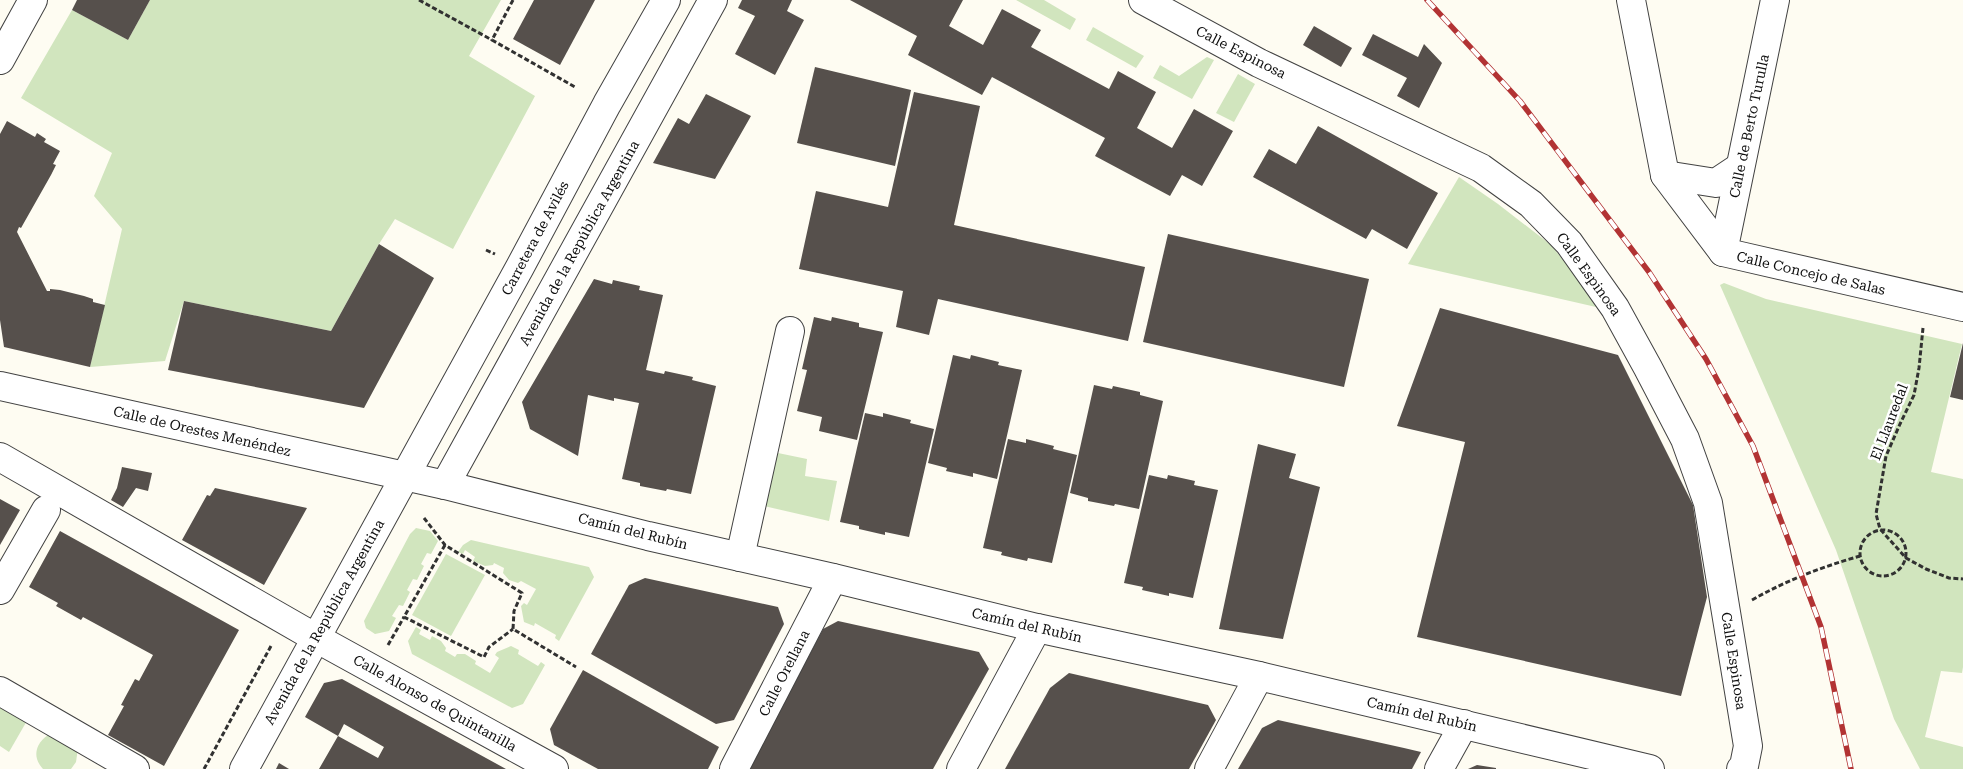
<svg xmlns="http://www.w3.org/2000/svg" width="1963" height="769" font-family="'Roboto Serif',serif">
	<style>
		.green { fill: #d1e5be }
		.building { fill: #56504c; fill-rule: evenodd }
		.lines { fill: none; stroke-linecap: round; stroke-linejoin: round }
		.minor-casing { stroke: #424242; stroke-width: 30 }
		.path { stroke: #313131; stroke-width: 3; stroke-dasharray: 5 2.5; stroke-linecap: butt }
		.minor { stroke: #fff; stroke-width: 28 }
		.rail-casing { stroke: #b23334; stroke-width: 5.5 }
		.rail { stroke: #fff; stroke-width: 4; stroke-dasharray: 11; stroke-linecap: butt }
		.labels { text-anchor: middle; dominant-baseline: central; stroke-width: 5; stroke-linejoin: round; paint-order: stroke }
		.street-label { font-size: 14px; fill: #0f0f0f; stroke: #fff }
	</style>
	<rect width="100%" height="100%" fill="#fefcf2"/>
	<g class="green">
		<path d="M150 0H501L469 56 535 96 453 249 395 219 379 244 331 331 184 301 165 361 90 367 122 229 94 196 112 153 21 98 72 10 128 40Z"/>
		<path d="M1016 0H1044L1076 19 1070 30Z"/>
		<path d="M1093 27 1144 56 1136 68 1086 40Z"/>
		<path d="M1207 57 1214 60 1192 99 1153 78 1160 65 1179 76Z"/>
		<path d="M1238 74 1255 84 1234 122 1216 113Z"/>
		<path d="M1459 177 1498 204 1551 245 1577 277 1596 307 1408 264Z"/>
		<path d="M1724 283 1766 299 1962 344 1931 472 1963 479V667L1962 673 1941 671 1925 737 1963 747V769H1920L1894 719 1836 550 1720 285Z"/>
		<path d="M778 453 807 459 805 476 837 481 829 521 764 506 775 454Z"/>
		<path d="M416 528 430 531 438 541 431 554 427 553 421 564 424 566 417 580 413 579 407 590 410 592 403 606 399 605 392 616 396 618 389 631 375 634 366 628 364 621 410 534Z"/>
		<path d="M471 540 589 567 594 577 559 641 555 638 556 635 535 623 534 626 524 622 521 606 524 603 527 605 536 589 521 581 518 583 509 580 503 573 504 568 494 563 493 565 485 566 473 561 475 557 465 550 463 554 458 552 463 545Z"/>
		<path d="M446 554 485 575 451 636 412 615Z"/>
		<path d="M416 627 421 630 419 634 430 640 432 636 441 641 446 648 445 651 455 657 457 654H465L476 661 475 664 490 673 499 658 495 655 497 652 511 646 519 650 518 654 538 666 541 662 545 665 523 704 512 708 412 654 408 641Z"/>
		<path d="M0 703 28 719 9 752 0 746Z"/>
		<path d="M51 733 78 748 76 762 71 769H43C31 756 36 742 51 733Z"/>
	</g>
	<g class="building">
		<path d="M77 0H150L128 40 72 10Z"/>
		<path d="M534 0H595L560 65 513 39Z"/>
		<path d="M742 0H792L787 11 804 20 775 75 735 54 755 16 738 8Z"/>
		<path d="M850 0H963L949 26 983 45 1002 9 1041 30 1031 47 1109 89 1118 71 1156 92 1137 128 1172 148 1194 109 1233 131 1202 186 1182 175 1170 196 1095 156 1105 138 992 77 982 95 908 55 917 36Z"/>
		<path d="M1314 26 1352 48 1341 67 1303 45Z"/>
		<path d="M1373 34 1418 57 1424 44 1442 63 1419 108 1397 96 1407 78 1362 55Z"/>
		<path d="M815 67 911 90 895 166 797 143Z"/>
		<path d="M914 92 980 106 954 225 1145 267 1128 341 938 299 929 335 896 327 903 291 799 269 816 191 888 207Z"/>
		<path d="M706 94 751 116 715 179 653 163 678 118 689 124Z"/>
		<path d="M7 121 35 137 37 133 46 139 44 142 60 151 53 164 56 165 51 175 21 228 19 227 17 232 47 291H50V289L60 290 84 296 93 299V302L105 305 90 367 4 347 0 320V134Z"/>
		<path d="M1318 126 1438 193 1407 249 1372 229 1366 239 1253 177 1269 149 1296 164Z"/>
		<path d="M1168 234 1369 279 1344 387 1143 342Z"/>
		<path d="M379 244 434 278 364 408 168 370 184 301 331 331Z"/>
		<path d="M594 279 612 284 613 280 640 286 639 290 663 295 646 370 664 374 665 371 693 377 692 380 716 386 691 494 667 489 666 491 640 486V483L622 479 639 403 614 398V401L588 395 578 456 530 429 522 402Z"/>
		<path d="M1440 308 1618 355 1693 505 1707 597 1681 696 1417 637 1465 442 1397 426Z"/>
		<path d="M814 317 831 321 832 317 859 323V327L883 332 857 440 819 431 822 417 797 411 807 370 802 369Z"/>
		<path d="M1963 343V400L1950 397Z"/>
		<path d="M953 355 970 359 971 355 999 362 998 365 1022 370 997 479 973 473V477L946 471 947 468 928 463Z"/>
		<path d="M1094 385 1112 389 1113 386 1140 392V395L1163 401 1139 509 1115 504 1114 506 1088 501V498L1070 493Z"/>
		<path d="M865 413 883 417V413L911 420 910 423 934 429 909 537 885 532V535L859 529V526L840 522Z"/>
		<path d="M1008 439 1026 443V439L1054 446 1053 449 1077 455 1052 563 1028 558 1027 561 1001 555 1002 552 983 548Z"/>
		<path d="M1258 444 1296 454 1289 478 1320 487 1283 639 1219 629Z"/>
		<path d="M122 467 152 473 148 491 136 488 123 507 111 500 117 488Z"/>
		<path d="M1149 475 1167 479 1168 475 1195 481 1194 485 1218 490 1193 598 1169 593V596L1142 590 1143 587 1124 583Z"/>
		<path d="M215 488 307 508 264 585 182 540 207 495 210 496Z"/>
		<path d="M0 499 20 510 0 545Z"/>
		<path d="M60 531 239 630 164 766 108 735 124 706 121 705 135 679 139 681 153 655 83 617 81 620 56 606 58 603 29 587Z"/>
		<path d="M645 578 778 607 784 624 734 720 716 724 591 654 629 585Z"/>
		<path d="M838 621 979 652 989 669 933 769H749L823 629Z"/>
		<path d="M583 670 719 747 708 769H598L554 745 550 729Z"/>
		<path d="M1069 673 1208 705 1216 720 1189 769H1005L1050 688Z"/>
		<path d="M342 679 404 713 506 769H319L338 736 305 717 324 683ZM344 724 384 747 378 758 338 736Z"/>
		<path d="M1278 720 1404 748 1421 752 1412 769H1238L1262 728Z"/>
		<path d="M279 763 289 769H276Z"/>
		<path d="M1477 765 1496 768V769H1468Z"/>
	</g>
	<g class="lines">
		<defs>
			<g id="minor">
				<path d="M1143 0 1259 63 1481 168 1531 204 1569 243 1615 308 1648 368 1685 439 1708 503 1748 746 1744 766 1741 769"/>
				<path d="M1631 0 1665 175 1723 252 1963 307"/>
				<path d="M0 60 33 0"/>
				<path d="M1665 175 1716 183 1740 167"/>
				<path d="M1723 252 1775 0"/>
				<path d="M0 386 445 485 648 536 833 578 1037 628 1259 676 1650 769"/>
				<path d="M0 457 316 638 554 769"/>
				<path d="M445 485 713 0"/>
				<path d="M740 557 790 331"/>
				<path d="M0 590 46 510"/>
				<path d="M0 691 135 769"/>
				<path d="M244 769 520 267 607 104 666 0"/>
				<path d="M734 769 833 578"/>
				<path d="M961 769 1037 628"/>
				<path d="M1209 769 1259 676"/>
				<path d="M1439 769 1464 724"/>
			</g>
		</defs>
		<use href="#minor" class="minor-casing"/>
		<g class="path">
			<path d="M419 0 492 40"/>
			<path d="M513 0 492 40 575 87"/>
			<path d="M486 250 495 254"/>
			<path d="M1923 328 1919 368 1914 395 1900 424 1886 456 1876 514 1880 529 1906 558 1926 569 1949 578 1963 579"/>
			<path d="M424 518 445 545 522 593 514 611 513 629 576 667"/>
			<circle cx="1883" cy="553" r="23"/>
			<path d="M445 545 404 617 484 657 489 647 513 629"/>
			<path d="M1752 600C1787 580 1822 567 1860 556"/>
			<path d="M388 645 404 617"/>
			<path d="M204 769 271 646"/>
		</g>
		<use href="#minor" class="minor"/>
		<defs>
			<path id="rail" d="M1427 0 1520 101 1649 272 1706 359 1753 446 1821 627 1851 769"/>
		</defs>
		<use href="#rail" class="rail-casing"/>
		<use href="#rail" class="rail"/>
	</g>
	<g class="labels">
		<g class="street-label">
			<text transform="translate(1241 52) rotate(27)">Calle Espinosa</text>
			<text transform="translate(1749 126) rotate(-78)">Calle de Berto Turulla</text>
			<text transform="translate(535 238) rotate(-62)">Carretera de Avilés</text>
			<text transform="translate(579 243) rotate(-61)">Avenida de la República Argentina</text>
			<text transform="translate(1811 273) rotate(13)">Calle Concejo de Salas</text>
			<text transform="translate(1589 274) rotate(54)">Calle Espinosa</text>
			<text transform="translate(1889 422) rotate(-69)">El Llauredal</text>
			<text transform="translate(202 431) rotate(13)">Calle de Orestes Menéndez</text>
			<text transform="translate(633 531) rotate(14)">Camín del Rubín</text>
			<text transform="translate(324 622) rotate(-61)">Avenida de la República Argentina</text>
			<text transform="translate(1027 625) rotate(13)">Camín del Rubín</text>
			<text transform="translate(1734 661) rotate(81)">Calle Espinosa</text>
			<text transform="translate(784 673) rotate(-63)">Calle Orellana</text>
			<text transform="translate(435 703) rotate(29)">Calle Alonso de Quintanilla</text>
			<text transform="translate(1422 714) rotate(13)">Camín del Rubín</text>
		</g>
	</g>
</svg>
